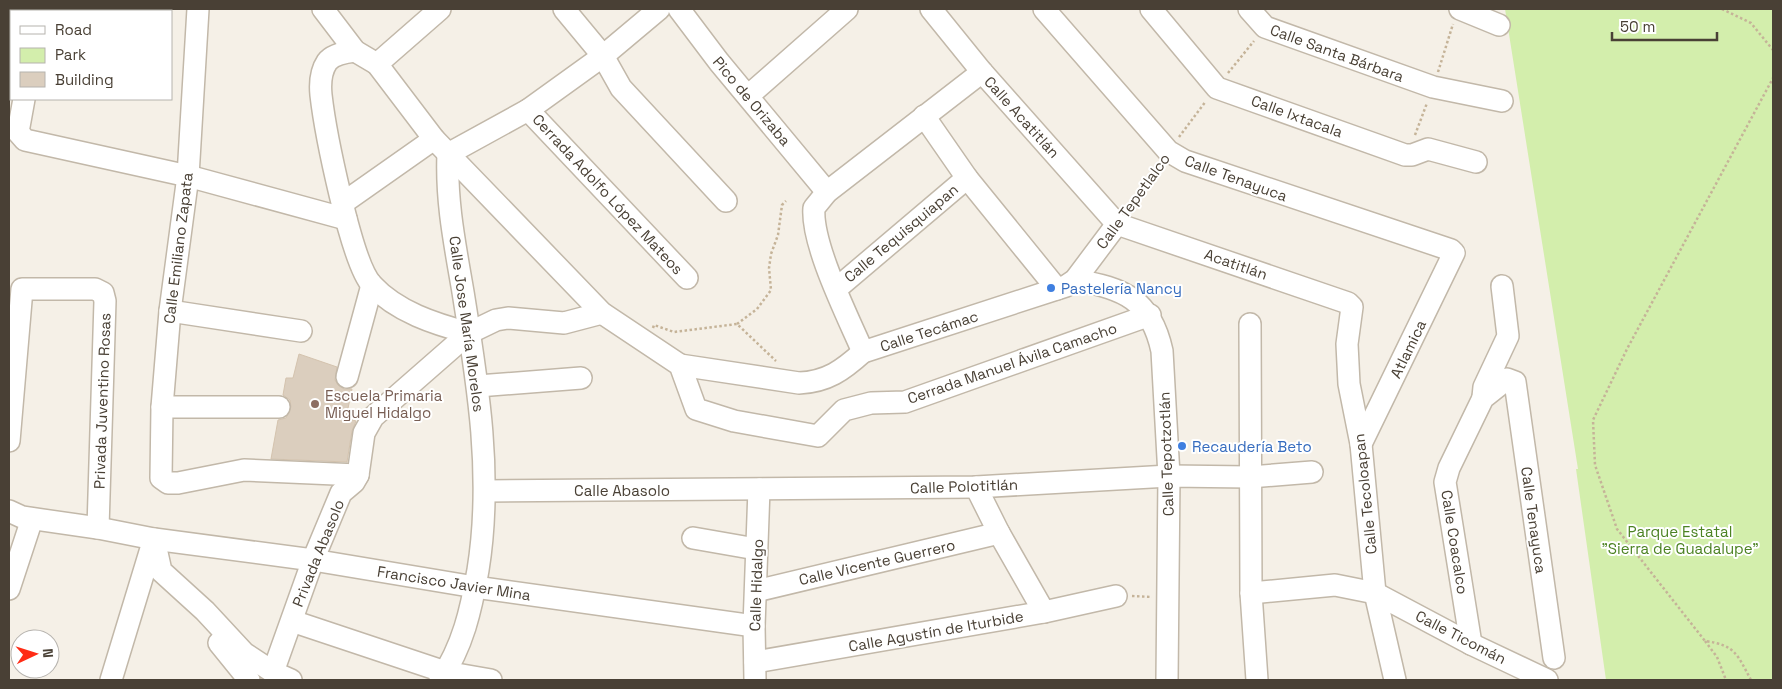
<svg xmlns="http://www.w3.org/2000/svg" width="1782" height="689" font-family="'Space Grotesk',sans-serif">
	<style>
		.green { fill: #d3eeac }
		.building { fill: #dbcebe; stroke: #d4c3ae }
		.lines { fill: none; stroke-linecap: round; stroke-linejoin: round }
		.minor-casing { stroke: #c2b8a9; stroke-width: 24 }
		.path { stroke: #c5b398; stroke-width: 2.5; stroke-dasharray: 2.5 2.5; stroke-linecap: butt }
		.minor { stroke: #fff; stroke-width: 21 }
		.shop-dot { fill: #3f7fe0; stroke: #fff; stroke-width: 2 }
		.education-dot { fill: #8d6e63; stroke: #fff; stroke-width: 2 }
		.labels { text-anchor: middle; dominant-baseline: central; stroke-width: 4; stroke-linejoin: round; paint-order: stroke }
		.street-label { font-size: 15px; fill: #494035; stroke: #fff }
		.shop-label { font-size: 15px; fill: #366cbe; stroke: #fff; text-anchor: start }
		.education-label { font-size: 15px; fill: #785e54; stroke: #fff; text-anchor: start }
		.park-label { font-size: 15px; fill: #4b8222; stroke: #fff }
	</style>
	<rect width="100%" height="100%" fill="#f5f0e7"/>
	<path class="green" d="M1505 9H1773V680H1606L1576 469H1578Z"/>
	<path class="building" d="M299 354 337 367 335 380 338 385 344 389H352L346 418 356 421 352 431 347 462 271 459 278 420 286 418 291 407 290 400 283 395 286 378H293Z"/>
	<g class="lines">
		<defs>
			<g id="minor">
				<path d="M198 9 188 176 170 311 162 407 161 478 168 483H178L244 470 358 475"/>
				<path d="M323 9 355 51 377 64 434 139 602 313 680 365 696 409 734 421 818 436 844 410 871 403 905 402 1150 315"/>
				<path d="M564 9 603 56 621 88 726 201"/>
				<path d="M679 9 719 62 827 192"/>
				<path d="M931 9 982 72 1117 224 1348 303 1352 307 1347 344 1349 384 1361 444 1375 593 1395 680"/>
				<path d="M1044 9 1168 151 1185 161 1451 250 1454 253 1361 444"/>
				<path d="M1151 9 1217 88 1405 155H1412L1428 149 1476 162"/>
				<path d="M1249 9 1265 27 1433 87 1502 101"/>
				<path d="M1460 9 1499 25"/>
				<path d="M45 11 46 9"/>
				<path d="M355 51C346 52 333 54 327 62 321 71 320 85 321 95 325 130 351 263 372 285 397 312 435 324 469 333"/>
				<path d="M377 64 440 9"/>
				<path d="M748 96 847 9"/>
				<path d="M24 99 18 132 25 140 188 176 346 219"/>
				<path d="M528 110 687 278"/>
				<path d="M924 116 967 178 1057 289"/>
				<path d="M448 154 528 110 603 56 659 9"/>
				<path d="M343 203 434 139"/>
				<path d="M1075 280C1124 288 1151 300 1162 351L1169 476 1167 680"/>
				<path d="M836 289 967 178"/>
				<path d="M170 311 301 331"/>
				<path d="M1250 324 1251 593 1257 680"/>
				<path d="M863 352C848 317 811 244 814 208L827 192 982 72"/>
				<path d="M680 365 799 383C827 382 843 370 863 352L1066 286 1075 280 1117 224"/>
				<path d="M347 377 372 285"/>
				<path d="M478 386 581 378"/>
				<path d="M1483 397 1484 387 1508 336 1502 286"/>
				<path d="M162 407H279"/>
				<path d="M9 441 22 289H95L103 293 105 301 98 528"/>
				<path d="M976 487 999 533 1044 612"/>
				<path d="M486 491 976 487 1169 476 1250 477 1312 472"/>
				<path d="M9 511 22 517 98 528 154 539 313 560 475 587 754 626"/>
				<path d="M693 538 756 549"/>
				<path d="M154 539 161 571 205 611 244 653 273 672 291 680"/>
				<path d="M9 589 32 519"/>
				<path d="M756 591 999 533"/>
				<path d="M1251 593 1335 585 1375 593 1471 644 1547 680"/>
				<path d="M292 621 445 672 491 680"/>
				<path d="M219 643 249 680"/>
				<path d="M1471 644 1445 482 1449 468 1483 398 1507 379 1515 382 1554 658"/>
				<path d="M755 662 1044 612 1116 596"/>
				<path d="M273 672 313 560 341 493 354 482 358 475 364 433 373 417 469 333 496 320 508 318 564 323 602 313"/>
				<path d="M111 680 153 542"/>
				<path d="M440 680C463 646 471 610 478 570 493 477 478 385 463 292 455 245 446 202 448 154"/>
				<path d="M755 680 754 626 759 489"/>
			</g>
		</defs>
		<use href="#minor" class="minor-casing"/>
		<g class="path">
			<path d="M1722 9 1751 23 1773 50"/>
			<path d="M1438 72 1453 24"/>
			<path d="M1228 73 1254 41"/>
			<path d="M1415 135 1427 103"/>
			<path d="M1179 137 1206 101"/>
			<path d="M1127 210 1158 165"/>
			<path d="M737 324 757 309 771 290 769 268 771 254 778 235 782 205 786 201"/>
			<path d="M653 328 654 325 674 332 737 324 776 361"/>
			<path d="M1132 596 1152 597"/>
			<path d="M1705 641 1717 657 1726 680"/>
			<path d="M1751 680C1737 654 1735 645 1705 641L1617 529 1595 465 1593 420 1627 349 1773 78"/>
		</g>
		<use href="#minor" class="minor"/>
	</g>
	<g class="shop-dot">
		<circle cx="1051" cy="288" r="5"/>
		<circle cx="1182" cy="446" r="5"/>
	</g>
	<circle class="education-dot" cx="315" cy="404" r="5"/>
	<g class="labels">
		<g class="street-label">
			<text transform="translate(1337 53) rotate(20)">Calle Santa Bárbara</text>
			<text transform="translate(752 101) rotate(50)">Pico de Orizaba</text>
			<text transform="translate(1297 116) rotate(20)">Calle Ixtacala</text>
			<text transform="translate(1022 117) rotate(48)">Calle Acatitlán</text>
			<text transform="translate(1236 178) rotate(20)">Calle Tenayuca</text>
			<text transform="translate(608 194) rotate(47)">Cerrada Adolfo López Mateos</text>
			<text transform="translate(1133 201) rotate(-54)">Calle Tepetlalco</text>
			<text transform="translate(901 233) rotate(-40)">Calle Tequisquiapan</text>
			<text transform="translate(178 248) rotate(-83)">Calle Emiliano Zapata</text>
			<text transform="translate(1236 264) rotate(19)">Acatitlán</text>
			<text transform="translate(467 324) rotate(82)">Calle Jose María Morelos</text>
			<text transform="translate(929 331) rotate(-18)">Calle Tecámac</text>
			<text transform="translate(1408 349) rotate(-64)">Atlamica</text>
			<text transform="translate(1012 363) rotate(-19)">Cerrada Manuel Ávila Camacho</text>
			<text transform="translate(102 401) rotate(-88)">Privada Juventino Rosas</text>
			<text transform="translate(1166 454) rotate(-92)">Calle Tepotzotlán</text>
			<text transform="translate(964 486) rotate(-2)">Calle Polotitlán</text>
			<text x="622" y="490">Calle Abasolo</text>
			<text transform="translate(1365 494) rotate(-96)">Calle Tecoloapan</text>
			<text transform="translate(1534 520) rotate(82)">Calle Tenayuca</text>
			<text transform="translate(1455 542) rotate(81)">Calle Coacalco</text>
			<text transform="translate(318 553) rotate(-68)">Privada Abasolo</text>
			<text transform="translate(877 562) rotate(-13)">Calle Vicente Guerrero</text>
			<text transform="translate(454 583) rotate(9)">Francisco Javier Mina</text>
			<text transform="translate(756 585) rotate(-88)">Calle Hidalgo</text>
			<text transform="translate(936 631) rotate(-10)">Calle Agustín de Iturbide</text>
			<text transform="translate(1461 637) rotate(27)">Calle Ticomán</text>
		</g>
		<g class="shop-label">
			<text x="1061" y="288">Pastelería Nancy</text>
			<text x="1192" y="446">Recaudería Beto</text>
		</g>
		<g class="education-label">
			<text x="325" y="395">Escuela Primaria<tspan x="325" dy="17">Miguel Hidalgo</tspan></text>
		</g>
		<g class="park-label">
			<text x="1680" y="531">Parque Estatal<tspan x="1680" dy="17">"Sierra de Guadalupe"</tspan></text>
		</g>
	</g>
	<rect width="1782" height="689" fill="none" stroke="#494035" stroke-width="20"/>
	<rect x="10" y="10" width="162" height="90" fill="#ffffff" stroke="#b6b3ae"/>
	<rect x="20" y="26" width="25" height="8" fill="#ffffff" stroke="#b6b3ae"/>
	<text x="55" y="35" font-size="15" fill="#494035">Road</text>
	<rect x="20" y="48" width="25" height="15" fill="#d3eeac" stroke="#b6b3ae"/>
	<text x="55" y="60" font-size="15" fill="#494035">Park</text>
	<rect x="20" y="72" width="25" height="15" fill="#dbcebe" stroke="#b6b3ae"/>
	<text x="55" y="85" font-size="15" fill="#494035">Building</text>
	<g transform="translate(35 654) rotate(86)"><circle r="24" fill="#ffffff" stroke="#b6b3ae"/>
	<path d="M0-4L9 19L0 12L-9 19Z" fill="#ff2c15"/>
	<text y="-8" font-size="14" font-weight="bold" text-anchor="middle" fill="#494035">N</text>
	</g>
	<path d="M1612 32v8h105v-8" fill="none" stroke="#494035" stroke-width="2.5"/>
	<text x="1620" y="32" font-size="15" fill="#494035" stroke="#ffffff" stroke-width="4" paint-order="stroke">50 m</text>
</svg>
